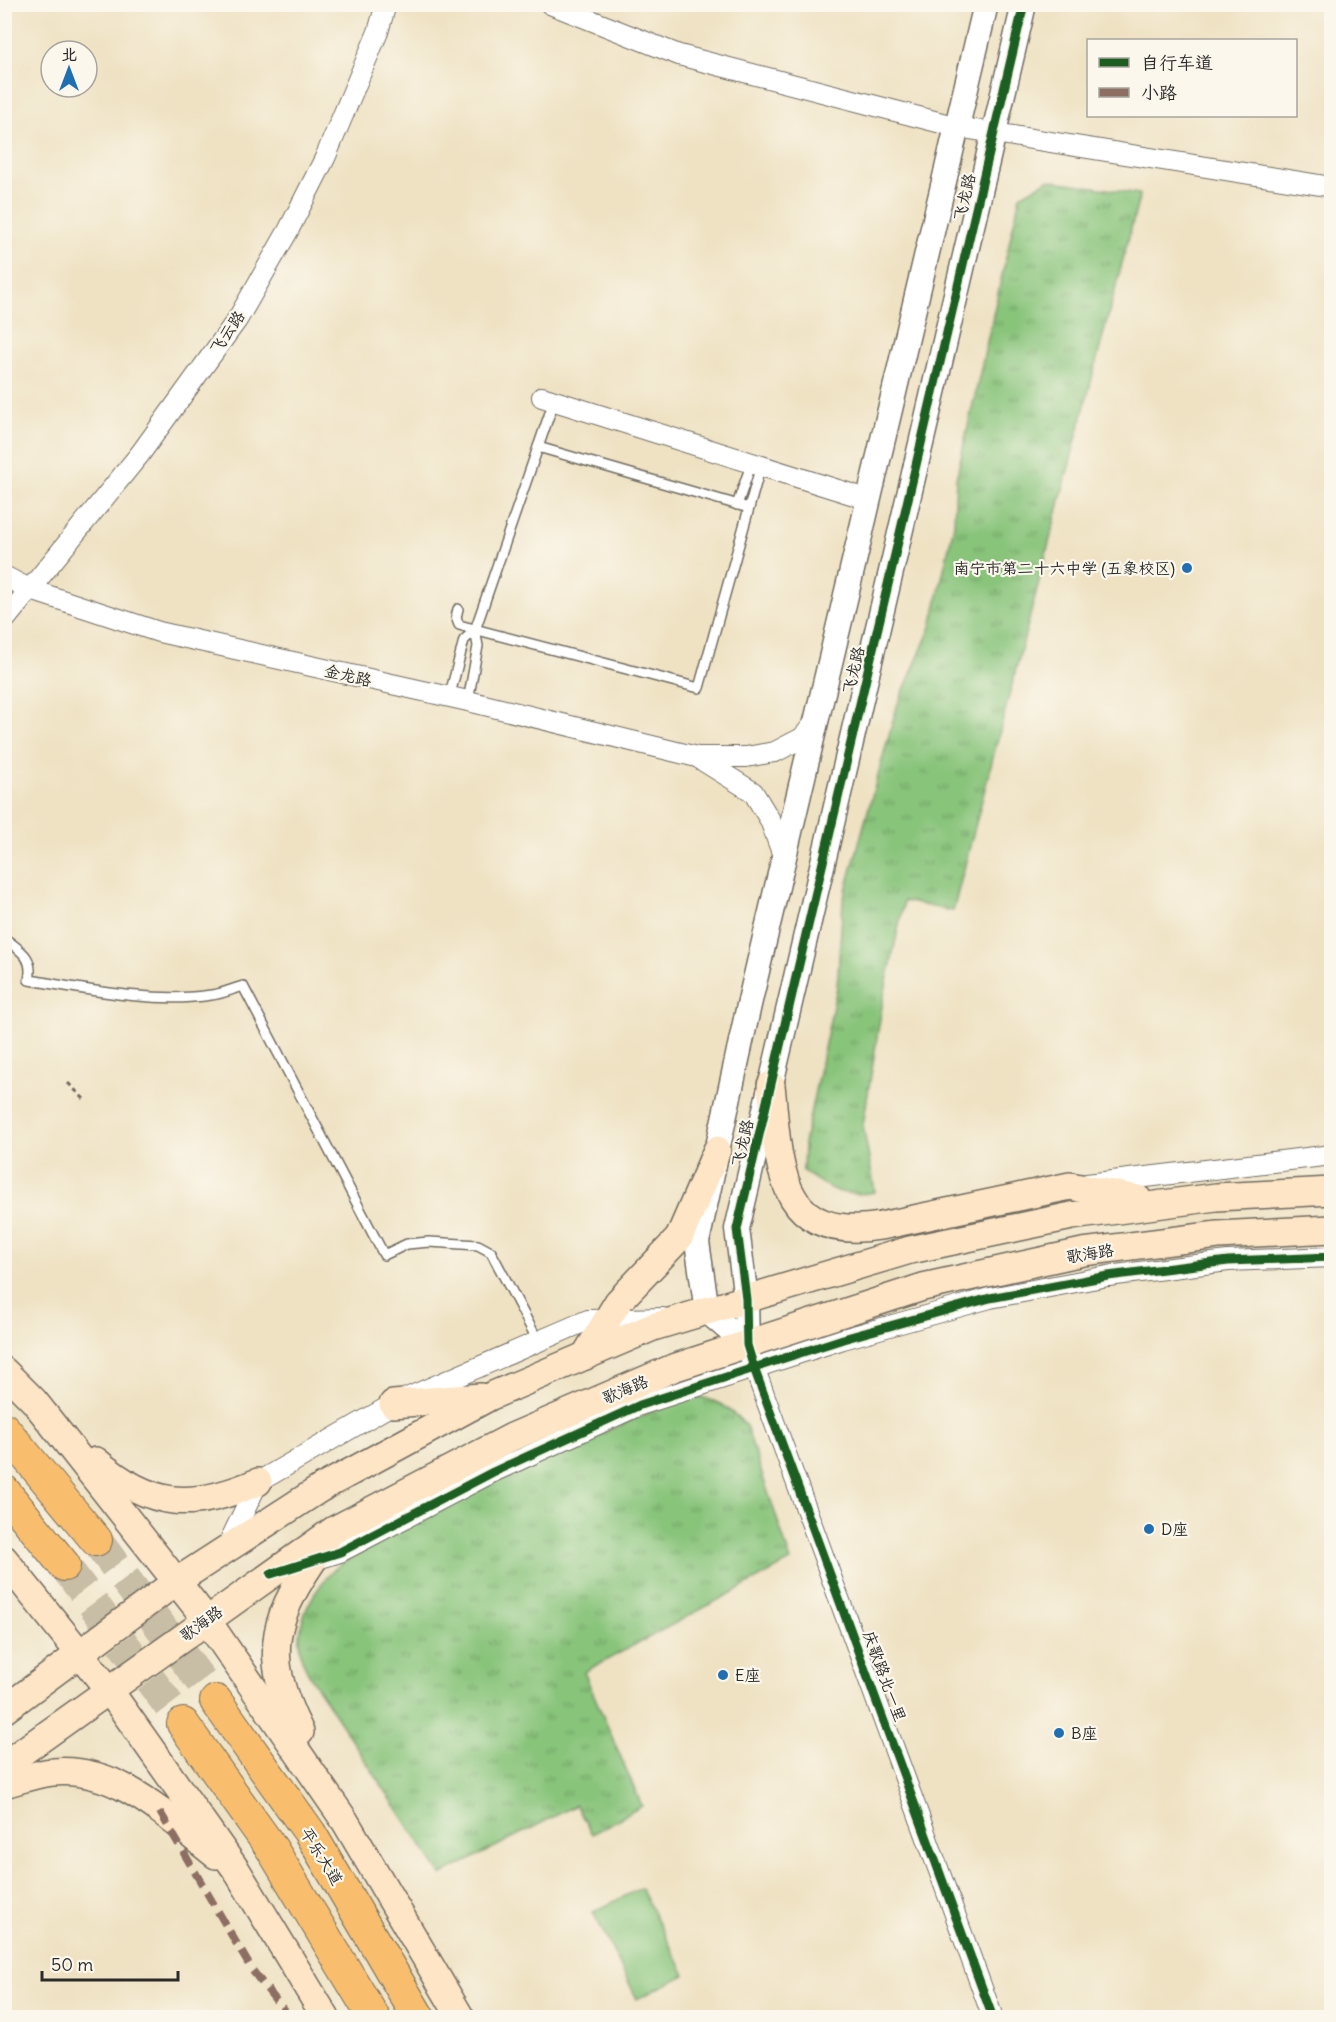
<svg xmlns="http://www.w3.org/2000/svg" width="1336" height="2022" font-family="Delius,'LXGW WenKai TC',sans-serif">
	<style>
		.green { fill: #88c47a; stroke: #5a7852; stroke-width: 1.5 }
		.park { fill: url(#park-tufts); stroke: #5a7852; stroke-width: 1.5 }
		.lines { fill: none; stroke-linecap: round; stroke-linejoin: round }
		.trunk-tunnel { stroke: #c8bda5; stroke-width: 32; stroke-dasharray: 32 16; stroke-linecap: butt }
		.service-casing { stroke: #706b60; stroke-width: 12 }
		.minor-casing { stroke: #706b60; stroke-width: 22 }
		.tertiary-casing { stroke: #706b60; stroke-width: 27 }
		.secondary-casing { stroke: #706b60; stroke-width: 30 }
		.trunk-casing { stroke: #706b60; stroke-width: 34 }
		.path { stroke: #706b60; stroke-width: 3; stroke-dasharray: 4.5 4.5; stroke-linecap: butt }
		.service { stroke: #fff; stroke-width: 9 }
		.minor { stroke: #fff; stroke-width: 20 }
		.tertiary { stroke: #fff; stroke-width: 24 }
		.secondary { stroke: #fde5c5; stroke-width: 27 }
		.trunk { stroke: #f9be6d; stroke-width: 32 }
		.quiet { stroke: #8d6e63; stroke-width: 8; stroke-dasharray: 15 8; stroke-linecap: butt }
		.cycleway-casing { stroke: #fbf7ec; stroke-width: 13 }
		.cycleway { stroke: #1b5e20; stroke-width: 9 }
		.poi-dot { fill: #1f6fb2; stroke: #fbf7ec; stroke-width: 2 }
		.labels { text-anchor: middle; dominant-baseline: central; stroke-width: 4.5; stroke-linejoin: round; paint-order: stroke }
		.street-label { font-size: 16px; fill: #2b2b2b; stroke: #fbf7ec }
		.poi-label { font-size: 16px; fill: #2b2b2b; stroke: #fbf7ec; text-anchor: start }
	</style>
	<defs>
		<pattern id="park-tufts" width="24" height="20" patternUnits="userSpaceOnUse" patternTransform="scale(1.5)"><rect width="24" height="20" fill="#88c47a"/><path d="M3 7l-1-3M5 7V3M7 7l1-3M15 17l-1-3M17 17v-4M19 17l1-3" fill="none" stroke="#6f9f64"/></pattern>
	</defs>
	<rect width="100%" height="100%" fill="#fbf7ec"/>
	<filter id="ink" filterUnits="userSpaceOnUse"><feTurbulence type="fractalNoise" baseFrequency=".0167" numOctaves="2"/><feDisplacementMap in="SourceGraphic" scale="12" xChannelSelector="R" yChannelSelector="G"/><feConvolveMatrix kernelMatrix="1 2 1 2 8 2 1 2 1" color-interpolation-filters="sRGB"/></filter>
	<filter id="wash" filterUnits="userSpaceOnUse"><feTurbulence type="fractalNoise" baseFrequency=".008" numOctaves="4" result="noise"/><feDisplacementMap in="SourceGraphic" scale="24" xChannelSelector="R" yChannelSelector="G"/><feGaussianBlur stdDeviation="1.35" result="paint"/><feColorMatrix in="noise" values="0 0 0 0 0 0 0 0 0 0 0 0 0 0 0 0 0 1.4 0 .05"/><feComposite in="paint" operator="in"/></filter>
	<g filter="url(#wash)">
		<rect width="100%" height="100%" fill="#efe2c3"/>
		<path class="green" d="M641 1888 685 1975 637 1999 593 1912Z"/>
		<g class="park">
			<path d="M1048 180 1140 194 953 911 904 901 883 1000 863 1125 875 1192C843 1198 829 1190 803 1171L804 1143 837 987 843 901 897 706 931 627 954 525 956 479 1020 196Z"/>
			<path d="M701 1397C721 1402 732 1410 746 1426L791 1561 584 1672 642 1806 592 1834 576 1805 441 1875 318 1689C312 1679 303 1666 301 1655 294 1620 315 1587 339 1565L485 1484 681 1399Z"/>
		</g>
	</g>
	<g filter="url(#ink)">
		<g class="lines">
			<g class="trunk-tunnel">
				<path d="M96 1540 216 1701"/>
				<path d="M64 1565 183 1724"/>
			</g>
			<defs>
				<g id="service">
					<path d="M538 447 749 508"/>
					<path d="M737 505 752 462"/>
					<path d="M458 609 456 617 459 625 699 688 761 465"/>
					<path d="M449 698 464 640 475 630 554 401"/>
					<path d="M468 701 478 646 475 630"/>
					<path d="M4 938C21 951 34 957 29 980 86 989 154 1004 211 995 222 994 232 989 243 986L384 1255 407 1244 429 1242 478 1245 491 1252 538 1341"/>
				</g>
				<g id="minor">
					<path d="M550 4 679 55 957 127 1332 187"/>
					<path d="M542 397 870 500"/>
					<path d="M4 576 31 590 159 632 468 701 697 757H746L775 752 802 738 817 720"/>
					<path d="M4 621 140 454 237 320 288 231 325 158 378 32 386 4"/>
					<path d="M700 759 753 792 770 820 785 861"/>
					<path d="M1087 1184 1332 1155"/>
					<path d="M750 1356 993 2018"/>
					<path d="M227 1547 258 1482 393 1404 588 1320 663 1318"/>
					<path d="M311 1561 340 1552 493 1472 640 1405 843 1339 990 1298 1108 1276 1228 1261 1332 1257"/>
				</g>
				<g id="tertiary">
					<path d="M747 1345 707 1311 697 1242 749 1005 986 4"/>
					<path d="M747 1345 746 1299 737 1229 1024 4"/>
				</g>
				<g id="secondary">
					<path d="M771 1085C779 1161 775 1243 881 1226L1070 1186 1138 1199"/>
					<path d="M585 1356 618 1302 679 1238 717 1150"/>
					<path d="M4 1371 34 1401 206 1619 345 1821 461 2018"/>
					<path d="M393 1404 481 1397"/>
					<path d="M96 1461C152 1509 192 1510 258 1482"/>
					<path d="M4 1559 109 1690 237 1871 326 2018"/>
					<path d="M4 1710 177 1581 321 1488 491 1396 653 1327 910 1250 1072 1216 1216 1197 1332 1191"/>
					<path d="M300 1732C259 1650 274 1615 324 1544"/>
					<path d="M4 1765 334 1530 512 1437 673 1368 923 1287 1083 1252 1218 1235 1332 1229"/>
					<path d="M4 1784C20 1780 37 1773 53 1772 119 1766 168 1818 216 1855"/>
				</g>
				<g id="trunk">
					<path d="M4 1429 96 1540"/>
					<path d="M4 1491 64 1565"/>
					<path d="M216 1701 310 1833 419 2018"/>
					<path d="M183 1724 272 1849 374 2018"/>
				</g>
			</defs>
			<use href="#service" class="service-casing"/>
			<use href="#minor" class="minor-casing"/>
			<use href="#tertiary" class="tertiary-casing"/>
			<use href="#secondary" class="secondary-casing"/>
			<use href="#trunk" class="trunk-casing"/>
			<path class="path" d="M68 1083 85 1100"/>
			<use href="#service" class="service"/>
			<use href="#minor" class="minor"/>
			<use href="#tertiary" class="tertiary"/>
			<use href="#secondary" class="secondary"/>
			<use href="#trunk" class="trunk"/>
			<path class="quiet" d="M160 1812 252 1970 290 2018"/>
			<defs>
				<g id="cycleway">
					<path d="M271 1574 340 1552 493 1472 640 1405 843 1339 990 1298 1108 1276 1228 1261 1332 1257"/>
					<path d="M993 2018 754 1368 747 1345 746 1299 737 1229 1024 4"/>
				</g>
			</defs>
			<use href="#cycleway" class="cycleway-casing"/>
			<use href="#cycleway" class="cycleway"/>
		</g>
	</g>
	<g class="poi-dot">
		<circle cx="1187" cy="568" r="6"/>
		<circle cx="1149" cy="1529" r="6"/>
		<circle cx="723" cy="1675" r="6"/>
		<circle cx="1059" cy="1733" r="6"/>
	</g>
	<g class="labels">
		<g class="street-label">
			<text transform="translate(964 197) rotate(-77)">飞龙路</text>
			<text transform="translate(227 332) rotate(-56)">飞云路</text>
			<text transform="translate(853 670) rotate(-77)">飞龙路</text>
			<text transform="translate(348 675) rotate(13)">金龙路</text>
			<text transform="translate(742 1143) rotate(-77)">飞龙路</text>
			<text transform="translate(1090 1253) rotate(-9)">歌海路</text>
			<text transform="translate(625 1389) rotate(-23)">歌海路</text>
			<text transform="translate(201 1623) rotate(-36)">歌海路</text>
			<text transform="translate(885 1676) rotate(70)">庆歌路北一里</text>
			<text transform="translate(322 1856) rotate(58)">平乐大道</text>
		</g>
		<g class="poi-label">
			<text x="1175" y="568" text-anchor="end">南宁市第二十六中学 (五象校区)</text>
			<text x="1161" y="1529">D座</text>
			<text x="735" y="1675">E座</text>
			<text x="1071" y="1733">B座</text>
		</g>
	</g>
	<rect width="1336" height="2022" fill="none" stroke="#fbf7ec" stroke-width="24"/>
	<rect x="1087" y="39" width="210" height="78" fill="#fbf7ec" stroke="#a8a59f" stroke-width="1.5"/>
	<rect x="1099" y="58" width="30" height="9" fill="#1b5e20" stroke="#a8a59f" stroke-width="1.5"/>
	<text x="1141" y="69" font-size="18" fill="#2b2b2b">自行车道</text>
	<rect x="1099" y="88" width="30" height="9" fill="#8d6e63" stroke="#a8a59f" stroke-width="1.5"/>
	<text x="1141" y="99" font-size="18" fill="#2b2b2b">小路</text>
	<g transform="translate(69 69)"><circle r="28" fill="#fbf7ec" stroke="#a8a59f" stroke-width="1.5"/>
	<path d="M0-4.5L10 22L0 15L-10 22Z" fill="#1f6fb2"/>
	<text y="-9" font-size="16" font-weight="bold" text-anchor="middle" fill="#2b2b2b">北</text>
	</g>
	<path d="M42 1971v9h136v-9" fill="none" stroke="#2b2b2b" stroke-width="3"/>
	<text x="51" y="1971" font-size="18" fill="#2b2b2b" stroke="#fbf7ec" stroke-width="4.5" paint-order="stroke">50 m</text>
</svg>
